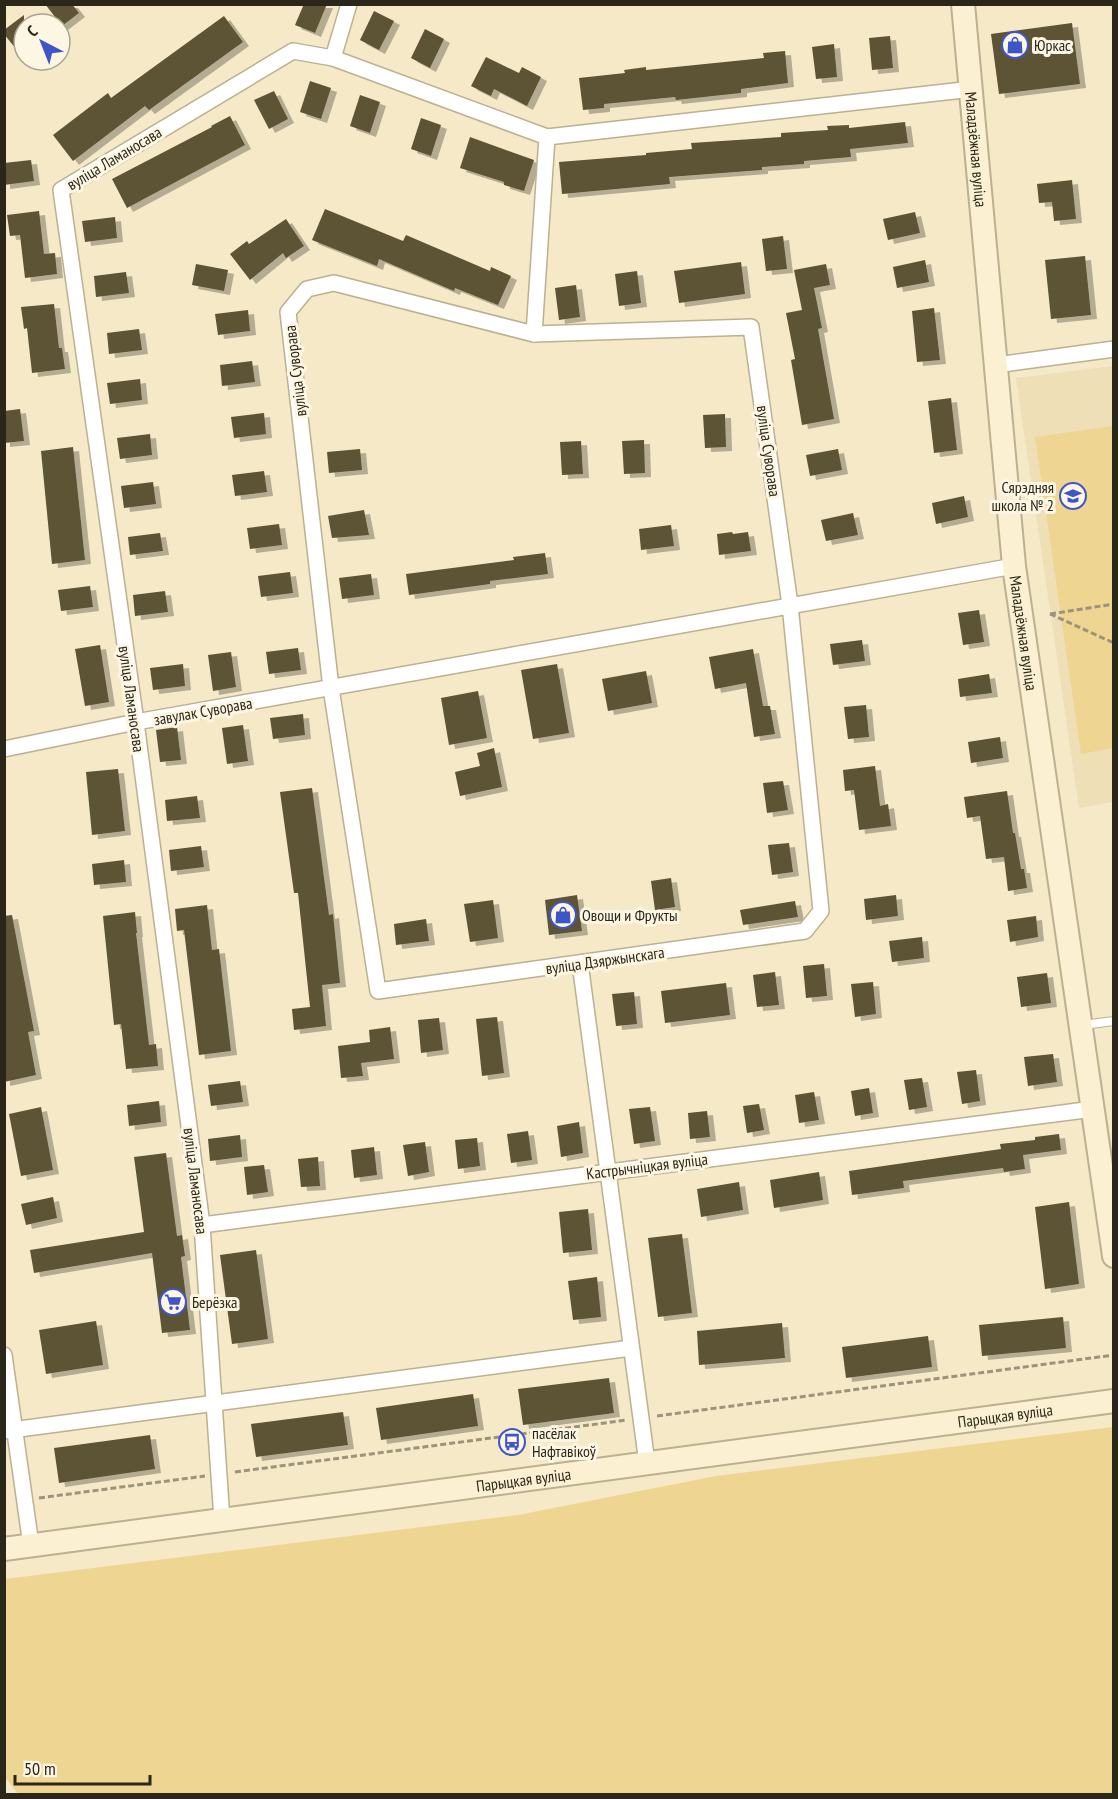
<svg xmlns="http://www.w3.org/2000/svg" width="1118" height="1799" font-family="'PT Sans Narrow',sans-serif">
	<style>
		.built { fill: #eedfb7 }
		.green { fill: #eed592 }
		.building { fill: #5d5236; filter: url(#shadow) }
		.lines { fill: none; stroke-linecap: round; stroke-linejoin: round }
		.lane-casing { stroke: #bbb090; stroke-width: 10 }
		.street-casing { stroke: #bbb090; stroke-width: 18 }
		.secondary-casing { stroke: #bbb090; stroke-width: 26 }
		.path { stroke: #9c937b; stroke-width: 3; stroke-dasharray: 6 3; stroke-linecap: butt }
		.lane { stroke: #fff; stroke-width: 8 }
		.street { stroke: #fff; stroke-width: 15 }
		.secondary { stroke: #fbf0d1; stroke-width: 22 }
		.labels { text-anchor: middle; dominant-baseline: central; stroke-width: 6; stroke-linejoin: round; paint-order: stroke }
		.poi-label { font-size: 16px; fill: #2a2619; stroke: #fdf6e3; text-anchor: start }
		.street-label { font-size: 16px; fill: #2a2619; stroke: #fdf6e3 }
	</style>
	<defs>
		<filter id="shadow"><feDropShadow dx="6" dy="4" stdDeviation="0" flood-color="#0004"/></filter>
	</defs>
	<rect width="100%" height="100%" fill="#f5e9c8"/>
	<path class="built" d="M1113 366V802L1079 808 1016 378Z"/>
	<g class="green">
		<path d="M1113 426V748L1081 754 1035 437Z"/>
		<path d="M1113 1427V1794H18L5 1777V1579L518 1515 716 1476Z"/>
	</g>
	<g class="building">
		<path d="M45 4H72L79 13 62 26Z"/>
		<path d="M304 4H327L315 33 295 25Z"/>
		<path d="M374 11 394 21 379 50 360 40Z"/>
		<path d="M24 15V59L4 34V30Z"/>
		<path d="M224 16 243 42 149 110 145 106 73 161 53 135 108 93 111 98Z"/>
		<path d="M1072 23 1080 84 999 94 991 34Z"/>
		<path d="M425 29 444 39 430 68 411 58Z"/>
		<path d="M890 36 893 68 872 70 869 38Z"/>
		<path d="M834 44 837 77 816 79 812 47Z"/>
		<path d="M785 51 788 83 741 89V93L676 100 675 97 604 104V108L583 110 579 78 625 73 624 70 646 67V70L764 58 763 53Z"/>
		<path d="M486 57 519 73 522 67 541 77 527 106 494 89 491 96 471 86Z"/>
		<path d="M310 81 331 88 321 119 300 112Z"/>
		<path d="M274 91 288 119 269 129 254 100Z"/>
		<path d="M360 95 380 102 370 133 350 126Z"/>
		<path d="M230 116 245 145 127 208 112 179 212 127 211 126Z"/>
		<path d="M421 118 441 125 431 156 411 149Z"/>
		<path d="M905 122 908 143 850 149 851 157 804 161V164L762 167V170L669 177 670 184 562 194 559 162 646 155V153L692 149 691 143 781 137V133L828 130 827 126 849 125V128Z"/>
		<path d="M470 137 534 160 524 191 504 185V182L460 168Z"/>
		<path d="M31 160 34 181 4 185V163Z"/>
		<path d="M1072 180 1076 219 1054 221 1052 202 1039 203 1037 184Z"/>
		<path d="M325 209 403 241 406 235 490 271 491 267 511 276 498 305 455 288 454 291 379 259 377 266 312 240Z"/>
		<path d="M39 211 44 254 55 253 57 274 25 278 20 235 10 236 7 215Z"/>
		<path d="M915 212 920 233 888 240 883 219Z"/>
		<path d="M115 217 117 238 85 242 82 221Z"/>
		<path d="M286 219 304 246 286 258 283 253 250 280 230 254 247 241 249 244Z"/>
		<path d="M783 236 787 269 766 271 762 239Z"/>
		<path d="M1085 256 1091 315 1051 319 1045 260Z"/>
		<path d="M925 260 929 282 897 288 893 267Z"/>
		<path d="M741 262 745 294 679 303 674 271Z"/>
		<path d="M196 264 228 270 224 291 192 285Z"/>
		<path d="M826 264 830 285 814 288 822 328 818 329 834 419 802 425 791 360 795 359 786 313 802 310 794 270Z"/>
		<path d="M637 271 641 303 619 306 615 274Z"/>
		<path d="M126 272 129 293 96 297 94 276Z"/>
		<path d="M576 285 580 317 559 320 555 288Z"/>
		<path d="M54 304 59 348H62L65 369 32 373 27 328 24 329 21 307Z"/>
		<path d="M934 308 940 360 917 362 912 311Z"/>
		<path d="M248 310 250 331 218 335 215 314Z"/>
		<path d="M139 329 142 350 109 354 107 333Z"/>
		<path d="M252 361 255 382 222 386 220 365Z"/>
		<path d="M140 379 142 400 110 404 107 383Z"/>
		<path d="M951 398 957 450 934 453 928 401Z"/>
		<path d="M20 409 24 441 4 443V411Z"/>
		<path d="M264 413 266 434 234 438 231 417Z"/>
		<path d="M725 414 726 447 705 448 703 415Z"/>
		<path d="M150 434 152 455 120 459 117 438Z"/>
		<path d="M644 440 645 473 624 474 622 441Z"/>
		<path d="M581 441 583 474 562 475 560 442Z"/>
		<path d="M73 447 85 560 52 564 41 451Z"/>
		<path d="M360 449 362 470 329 473 327 452Z"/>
		<path d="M838 449 842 470 810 476 806 455Z"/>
		<path d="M264 471 267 492 235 496 232 475Z"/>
		<path d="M153 482 156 504 124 508 121 486Z"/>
		<path d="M964 496 968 517 936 524 932 503Z"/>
		<path d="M364 510 369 535 332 538 328 516Z"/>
		<path d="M853 513 858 535 826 541 821 520Z"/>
		<path d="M279 524 282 545 250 549 247 528Z"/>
		<path d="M671 525 674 546 641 550 639 529Z"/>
		<path d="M732 532 733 534 748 532 751 551 719 555 717 534Z"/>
		<path d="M160 533 163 551 130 555 128 537Z"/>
		<path d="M545 553 548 574 490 581V584L409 595 406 574 514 560 513 557Z"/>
		<path d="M290 572 293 593 261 597 258 576Z"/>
		<path d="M371 574 374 595 342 599 339 578Z"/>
		<path d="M90 586 93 607 61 611 58 590Z"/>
		<path d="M165 591 168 612 135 616 133 595Z"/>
		<path d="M979 610 984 642 963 645 958 613Z"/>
		<path d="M862 640 865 661 833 665 830 644Z"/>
		<path d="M100 645 109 702 85 706 75 649Z"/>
		<path d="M298 648 301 670 269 674 266 652Z"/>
		<path d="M753 649 763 706H770L775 734 754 737 746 683 715 689 709 657Z"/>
		<path d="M231 652 236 687 213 691 208 655Z"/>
		<path d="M183 664 185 686 153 690 150 668Z"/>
		<path d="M557 664 569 733 533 739 521 670Z"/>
		<path d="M646 671 652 703 608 711 602 679Z"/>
		<path d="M989 674 992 693 960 697 958 679Z"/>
		<path d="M478 691 487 738 449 745 441 698Z"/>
		<path d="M866 705 869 737 848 739 844 707Z"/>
		<path d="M303 714 305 735 273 739 270 718Z"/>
		<path d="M243 725 248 761 227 764 222 728Z"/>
		<path d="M177 727 181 760 160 762 156 730Z"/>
		<path d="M1000 737 1003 758 971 763 968 742Z"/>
		<path d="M494 748 502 787 460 796 455 772 480 766 477 753Z"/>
		<path d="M875 766 880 806 888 804 891 826 859 830 854 790 845 791 843 770Z"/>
		<path d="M118 769 125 831 92 835 86 772Z"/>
		<path d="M783 781 788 810 767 813 763 783Z"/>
		<path d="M312 788 329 915 333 914 340 983 322 985 326 1026 294 1030 292 1009 310 1007 298 893H294L280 792Z"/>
		<path d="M1007 791 1013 833H1015L1021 869H1024L1027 888 1008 891 1004 857 986 859 980 816 967 818 964 797Z"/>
		<path d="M197 796 200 818 167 821 165 800Z"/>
		<path d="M789 843 793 872 772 875 768 845Z"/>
		<path d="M201 846 204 867 171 871 169 850Z"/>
		<path d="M124 860 126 882 94 885 92 864Z"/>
		<path d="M671 878 675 907 655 910 651 881Z"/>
		<path d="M577 895 582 931 549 935 545 900Z"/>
		<path d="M896 895 898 916 866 920 864 899Z"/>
		<path d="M493 900 498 938 470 942 464 904Z"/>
		<path d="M795 901 798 917 743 925 740 910Z"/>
		<path d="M207 905 212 950 219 949 231 1051 199 1055 184 930 177 931 175 909Z"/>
		<path d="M135 912 137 933H136L149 1045 156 1044 158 1066 126 1069 121 1024 114 1025 103 916Z"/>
		<path d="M12 915 34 1031 28 1032 36 1075 4 1082V916Z"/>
		<path d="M1036 916 1038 937 1010 942 1007 920Z"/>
		<path d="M426 919 429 941 396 945 394 924Z"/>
		<path d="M922 937 924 958 892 962 889 941Z"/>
		<path d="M824 964 827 996 806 998 803 966Z"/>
		<path d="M775 972 779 1005 757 1007 753 975Z"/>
		<path d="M1047 973 1051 1003 1021 1007 1017 977Z"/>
		<path d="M873 982 876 1014 855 1017 851 984Z"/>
		<path d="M726 983 730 1015 665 1023 661 991Z"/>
		<path d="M634 992 637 1024 616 1026 612 994Z"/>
		<path d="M497 1017 504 1073 482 1076 476 1019Z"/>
		<path d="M439 1018 443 1050 421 1053 418 1020Z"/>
		<path d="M390 1027 394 1059 361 1063 363 1076 341 1078 338 1046 370 1042 369 1030Z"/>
		<path d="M1053 1054 1057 1082 1028 1086 1024 1057Z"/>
		<path d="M976 1070 980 1101 962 1104 957 1072Z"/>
		<path d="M922 1078 927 1107 909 1110 904 1080Z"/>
		<path d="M240 1081 243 1102 211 1106 208 1085Z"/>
		<path d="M869 1088 873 1113 855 1116 851 1091Z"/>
		<path d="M814 1092 819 1120 799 1123 795 1095Z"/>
		<path d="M159 1101 161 1122 129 1126 127 1105Z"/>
		<path d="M759 1104 764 1130 747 1133 743 1106Z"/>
		<path d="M41 1107 53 1170 21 1176 9 1114Z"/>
		<path d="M650 1107 655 1141 634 1144 629 1109Z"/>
		<path d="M707 1111 710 1137 690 1139 688 1113Z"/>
		<path d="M579 1122 583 1153 561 1157 557 1126Z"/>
		<path d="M528 1131 532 1160 511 1163 507 1134Z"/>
		<path d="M1059 1134 1061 1150 1023 1155 1025 1169 1004 1172 1003 1168 903 1181 904 1188 852 1195 849 1171 1001 1149 1000 1144 1035 1140V1137Z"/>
		<path d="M240 1135 242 1157 210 1161 208 1139Z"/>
		<path d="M477 1138 480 1166 458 1169 455 1140Z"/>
		<path d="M425 1142 429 1172 408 1176 403 1145Z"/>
		<path d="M374 1147 377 1175 354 1178 351 1150Z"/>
		<path d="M166 1153 177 1236 182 1235 185 1256 181 1257 190 1330 162 1333 152 1253 34 1273 30 1250 144 1232 134 1157Z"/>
		<path d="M318 1157 320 1186 301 1187 298 1159Z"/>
		<path d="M264 1165 268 1192 247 1195 244 1167Z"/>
		<path d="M819 1172 823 1200 774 1208 770 1180Z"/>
		<path d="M739 1182 743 1210 701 1217 697 1189Z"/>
		<path d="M53 1197 57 1218 26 1225 21 1204Z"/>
		<path d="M1069 1202 1079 1284 1045 1289 1035 1207Z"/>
		<path d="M588 1209 592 1250 563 1253 559 1212Z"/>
		<path d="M682 1234 692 1313 658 1317 648 1238Z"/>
		<path d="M256 1250 268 1339 232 1344 220 1255Z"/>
		<path d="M597 1277 601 1317 573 1320 568 1281Z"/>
		<path d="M1063 1317 1066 1348 982 1356 979 1325Z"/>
		<path d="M96 1321 103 1365 46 1374 39 1330Z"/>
		<path d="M782 1323 785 1358 699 1365 697 1331Z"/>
		<path d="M928 1336 932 1367 846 1378 842 1347Z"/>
		<path d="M609 1378 614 1413 523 1425 518 1389Z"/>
		<path d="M473 1394 478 1426 381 1440 376 1408Z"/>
		<path d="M343 1412 348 1445 256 1457 251 1424Z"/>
		<path d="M150 1435 155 1469 59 1483 54 1448Z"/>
	</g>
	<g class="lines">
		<defs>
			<path id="lane" d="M1083 1025 1114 1021"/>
			<g id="street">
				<path d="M333 58 349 4"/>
				<path d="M334 283 534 334 751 327 790 605 821 911 805 931 378 991 331 688 288 312 307 289Z"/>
				<path d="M534 334 547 137"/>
				<path d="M996 365 1114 349"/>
				<path d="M4 749 136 722 1014 566"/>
				<path d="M580 963 647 1463"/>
				<path d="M202 1225 1093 1109"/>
				<path d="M4 1355 31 1545"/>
				<path d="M4 1431 631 1348"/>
				<path d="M222 1520 202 1225 136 722 61 190 293 51 333 58 547 137 972 89"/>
			</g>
			<g id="secondary">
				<path id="s1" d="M963 4 1014 566 1114 1256"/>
				<path id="s2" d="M4 1549 1114 1401"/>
			</g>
		</defs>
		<use href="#lane" class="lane-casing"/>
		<use href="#street" class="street-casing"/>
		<use href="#secondary" class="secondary-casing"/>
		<g class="path">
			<path d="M1050 614 1114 643"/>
			<path d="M1050 614 1114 604"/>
			<path d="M657 1416 1114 1355"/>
			<path d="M235 1472 627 1420"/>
			<path d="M39 1498 205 1476"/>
		</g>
		<use href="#lane" class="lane"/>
		<use href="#street" class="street"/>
		<use href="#secondary" class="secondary"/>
	</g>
	<defs>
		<symbol id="shop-ring" viewBox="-11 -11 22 22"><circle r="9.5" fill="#fdf6e3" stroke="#3e55c8" stroke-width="1.5"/><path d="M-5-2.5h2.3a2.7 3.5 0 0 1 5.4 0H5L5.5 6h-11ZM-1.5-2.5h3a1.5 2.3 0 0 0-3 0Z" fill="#3e55c8"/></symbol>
		<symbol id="school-ring" viewBox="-11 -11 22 22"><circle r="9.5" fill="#fdf6e3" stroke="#3e55c8" stroke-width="1.5"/><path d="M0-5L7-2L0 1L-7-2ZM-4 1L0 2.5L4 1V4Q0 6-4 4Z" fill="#3e55c8"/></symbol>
		<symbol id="supermarket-ring" viewBox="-11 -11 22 22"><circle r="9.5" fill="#fdf6e3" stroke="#3e55c8" stroke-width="1.5"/><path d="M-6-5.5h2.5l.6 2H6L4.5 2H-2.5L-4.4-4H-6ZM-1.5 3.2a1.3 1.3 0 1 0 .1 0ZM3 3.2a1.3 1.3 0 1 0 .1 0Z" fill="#3e55c8"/></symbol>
		<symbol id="bus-ring" viewBox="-11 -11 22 22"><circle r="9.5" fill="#fdf6e3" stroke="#3e55c8" stroke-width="1.5"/><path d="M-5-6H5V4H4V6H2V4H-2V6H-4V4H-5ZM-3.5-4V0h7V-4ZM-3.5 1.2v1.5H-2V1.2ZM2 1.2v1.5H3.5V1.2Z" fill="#3e55c8"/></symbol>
	</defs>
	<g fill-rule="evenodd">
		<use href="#shop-ring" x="1000" y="30" width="30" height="30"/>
		<use href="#school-ring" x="1058" y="481" width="30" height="30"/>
		<use href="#shop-ring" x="548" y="900" width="30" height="30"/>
		<use href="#supermarket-ring" x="158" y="1287" width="30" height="30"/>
		<use href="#bus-ring" x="497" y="1427" width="30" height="30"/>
	</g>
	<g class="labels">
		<g class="poi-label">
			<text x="1034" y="45">Юркас</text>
			<text x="1054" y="487" text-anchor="end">Сярэдняя<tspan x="1054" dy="18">школа № 2</tspan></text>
			<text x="582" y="915">Овощи и Фрукты</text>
			<text x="192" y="1302">Берёзка</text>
			<text x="532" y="1433">пасёлак<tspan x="532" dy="18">Нафтавікоў</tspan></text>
		</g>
		<g class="street-label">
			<text stroke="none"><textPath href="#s1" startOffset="146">Маладзёжная вуліца</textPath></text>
			<text transform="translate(114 158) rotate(-31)">вуліца Ламаносава</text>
			<text transform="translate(295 371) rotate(-97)">вуліца Суворава</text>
			<text transform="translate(769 451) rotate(82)">вуліца Суворава</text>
			<text stroke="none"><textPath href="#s1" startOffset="632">Маладзёжная вуліца</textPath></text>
			<text transform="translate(132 699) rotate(82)">вуліца Ламаносава</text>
			<text transform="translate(203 711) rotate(-10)">завулак Суворава</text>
			<text transform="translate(605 960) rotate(-8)">вуліца Дзяржынскага</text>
			<text transform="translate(647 1166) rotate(-7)">Кастрычніцкая вуліца</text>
			<text transform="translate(196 1181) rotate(83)">вуліца Ламаносава</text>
			<text stroke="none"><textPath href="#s2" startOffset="1010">Парыцкая вуліца</textPath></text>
			<text stroke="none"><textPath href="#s2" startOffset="524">Парыцкая вуліца</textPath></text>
		</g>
	</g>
	<rect width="1118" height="1799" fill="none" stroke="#2a2619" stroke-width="12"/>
	<g transform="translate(42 42) rotate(318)"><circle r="28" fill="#fdf6e3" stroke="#a9a392" stroke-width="1.5"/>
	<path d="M0-4.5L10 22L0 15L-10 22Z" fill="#3e55c8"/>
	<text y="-9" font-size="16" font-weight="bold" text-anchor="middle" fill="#2a2619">С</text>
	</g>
	<path d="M15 1775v9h135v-9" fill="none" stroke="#2a2619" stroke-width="3"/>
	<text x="24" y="1775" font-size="18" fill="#2a2619" stroke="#fdf6e3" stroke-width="4.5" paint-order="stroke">50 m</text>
</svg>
